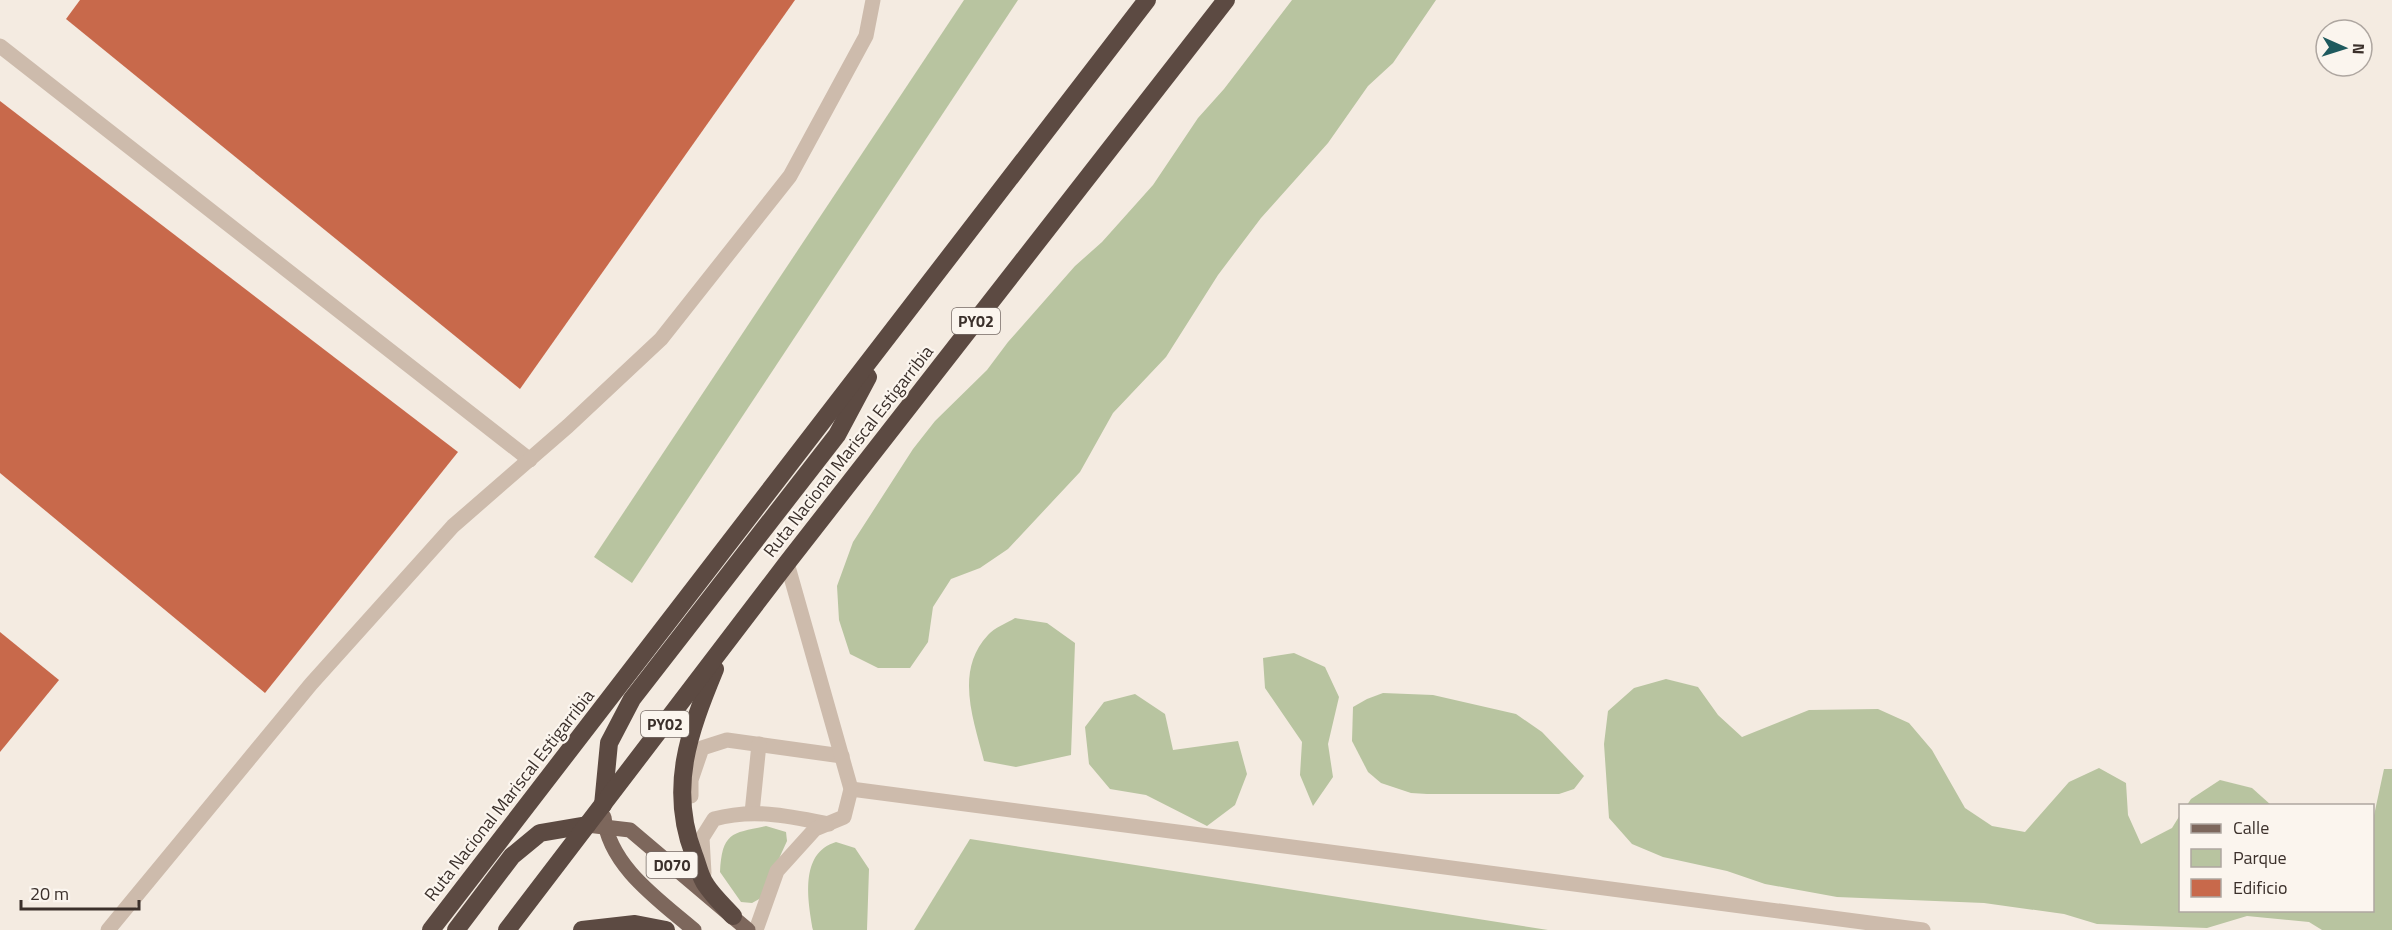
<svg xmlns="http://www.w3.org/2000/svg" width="2392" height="930" font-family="'Titillium Web',sans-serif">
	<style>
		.green { fill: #b8c4a0 }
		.building { fill: #c8694b }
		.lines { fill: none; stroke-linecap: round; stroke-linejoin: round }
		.minor { stroke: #cdbbac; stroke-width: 15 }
		.major { stroke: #7d675c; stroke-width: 15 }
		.highway { stroke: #5c4a42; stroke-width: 18 }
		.labels { text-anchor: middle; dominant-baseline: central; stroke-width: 4.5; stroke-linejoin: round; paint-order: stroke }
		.shield { fill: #fbf5ee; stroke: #756b66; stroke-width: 1.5 }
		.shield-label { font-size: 16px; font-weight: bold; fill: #3b302b }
		.street-label { font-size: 18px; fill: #3b302b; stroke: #fbf5ee }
	</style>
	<rect width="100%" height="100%" fill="#f4ebe1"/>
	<g class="green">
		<path d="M964 0H1018L632 583 594 557Z"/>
		<path d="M1292 0H1436L1393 63 1368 86 1328 143 1261 218 1218 275 1166 357 1113 413 1080 472 1008 549 980 568 951 579 933 607 928 642 910 668H878L850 654 839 620 837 586 853 542 913 449 935 421 987 370 1008 342 1075 266 1102 242 1153 185 1198 118 1224 89Z"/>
		<path d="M1015 618 1047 623 1075 643 1071 755 1016 767 984 761C974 721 954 671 988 635 994 628 1007 623 1015 618Z"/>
		<path d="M1294 653 1325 667 1339 697 1328 744 1333 777 1313 806 1300 775 1302 742 1265 688 1263 658Z"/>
		<path d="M1666 679 1698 687 1718 715 1742 737 1809 710 1878 709 1909 723 1932 750 1965 808 1992 826 2025 832 2069 782 2099 768 2126 783 2128 815 2141 844 2172 828 2180 815V910H2372L2373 820 2384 769H2392V930H2322L2309 922 2247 916 2207 928 2097 924 2064 914 1984 903 1837 897 1765 884 1727 871 1663 857 1632 844 1609 818 1604 744 1608 711 1634 688Z"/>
		<path d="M1383 693 1433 695 1516 714 1542 732 1584 776 1574 789 1559 794H1427L1411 793 1381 783 1368 772 1352 741 1353 707 1367 699Z"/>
		<path d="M1135 694 1165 714 1173 750 1238 741 1247 774 1235 805 1207 826 1146 795 1110 789 1089 764 1085 727 1104 702Z"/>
		<path d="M2220 780 2252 788 2271 805H2187L2191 799Z"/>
		<path d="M766 826 786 832 787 841 761 898 752 903 741 902 720 872C722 832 732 833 766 826Z"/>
		<path d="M970 839 1548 930H914Z"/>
		<path d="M836 842 855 848 869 869 867 930H813C808 901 799 853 836 842Z"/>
	</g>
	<g class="building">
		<path d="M80 0H795L520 389 66 19Z"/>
		<path d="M0 101 458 452 265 693 0 473Z"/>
		<path d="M0 632 59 680 0 752Z"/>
	</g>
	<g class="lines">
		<g class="minor">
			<path d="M0 46 530 460"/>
			<path d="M851 789 1923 930"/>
			<path d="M691 796V780L702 748 727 740 842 756"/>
			<path d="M752 813 759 744"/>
			<path d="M704 873 702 838 714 819C753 808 789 816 829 824"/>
			<path d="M108 930 311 684 453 526 568 426 661 339 790 176 866 36 873 0"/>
			<path d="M756 930 777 871 815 829 844 817 851 789 787 563"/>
		</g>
		<g class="major">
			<path d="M604 817C609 866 659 900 694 930"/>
			<path d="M587 825 630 830 748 930"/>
		</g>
		<g class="highway">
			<path d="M715 669C689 732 668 788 694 855 698 865 700 877 706 885 713 896 724 906 733 916"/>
			<path d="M603 805 609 743 632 699 837 435 868 377"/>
			<path d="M431 930 1147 0"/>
			<path d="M456 930 512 856 540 833 587 825"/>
			<path d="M507 930 787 563 1226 0"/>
			<path d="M582 930 635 924 666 930"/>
		</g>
	</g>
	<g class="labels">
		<g class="shield">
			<rect x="952" y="308" width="48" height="26" rx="4.5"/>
			<rect x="641" y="711" width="48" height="26" rx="4.5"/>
			<rect x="646.5" y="852" width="51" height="26" rx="4.5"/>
		</g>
		<g class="shield-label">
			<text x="976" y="321">PY02</text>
			<text x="665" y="724">PY02</text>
			<text x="672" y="865">D070</text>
		</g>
		<g class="street-label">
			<text transform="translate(848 451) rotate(-52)">Ruta Nacional Mariscal Estigarribia</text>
			<text transform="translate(509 795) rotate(-52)">Ruta Nacional Mariscal Estigarribia</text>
		</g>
	</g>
	<rect x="2179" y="804" width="195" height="108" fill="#fbf5ee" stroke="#aea6a0" stroke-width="1.5"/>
	<rect x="2191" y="824" width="30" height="9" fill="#7d675c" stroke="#aea6a0" stroke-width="1.5"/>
	<text x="2233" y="834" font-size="18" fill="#3b302b">Calle</text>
	<rect x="2191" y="849" width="30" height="18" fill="#b8c4a0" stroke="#aea6a0" stroke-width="1.5"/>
	<text x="2233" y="864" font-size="18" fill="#3b302b">Parque</text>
	<rect x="2191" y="879" width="30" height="18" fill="#c8694b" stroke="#aea6a0" stroke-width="1.5"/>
	<text x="2233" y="894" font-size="18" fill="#3b302b">Edificio</text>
	<g transform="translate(2344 48) rotate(93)"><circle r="28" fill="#fbf5ee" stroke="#aea6a0" stroke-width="1.5"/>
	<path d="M0-4.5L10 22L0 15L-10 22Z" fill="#1f5a5e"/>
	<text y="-9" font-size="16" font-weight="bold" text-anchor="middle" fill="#3b302b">N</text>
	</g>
	<path d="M21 900v9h118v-9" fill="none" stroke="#3b302b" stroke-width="3"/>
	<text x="30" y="900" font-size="18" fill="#3b302b" stroke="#fbf5ee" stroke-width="4.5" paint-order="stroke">20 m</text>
</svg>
